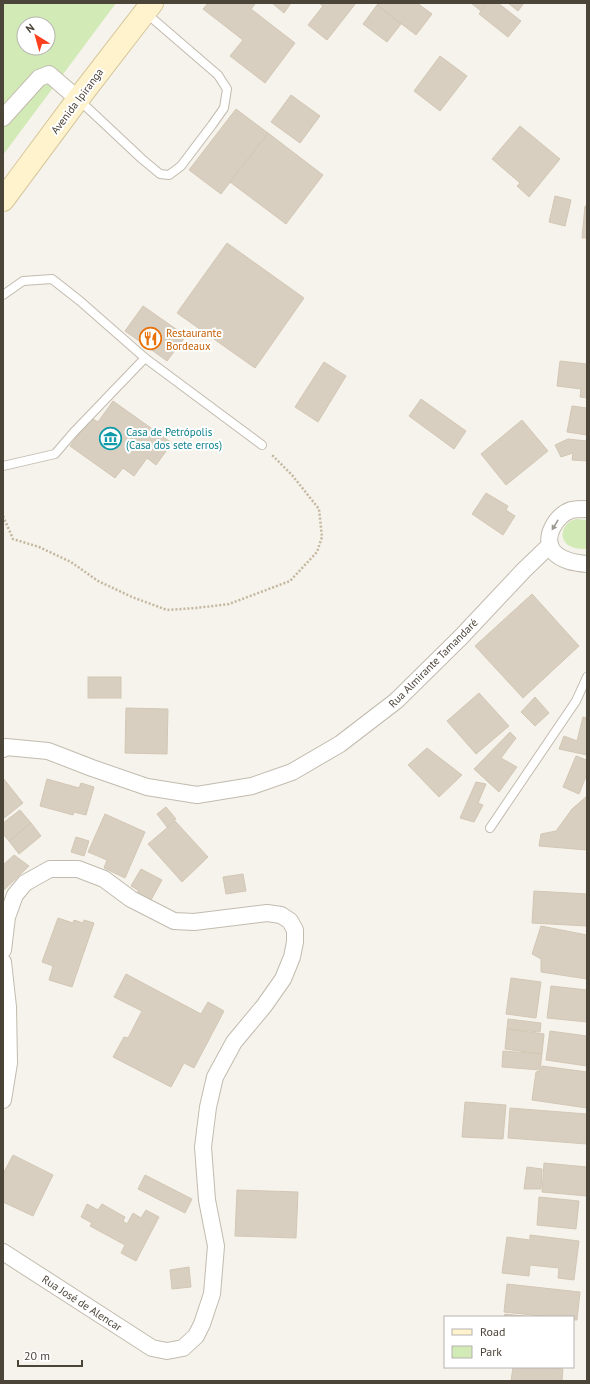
<svg xmlns="http://www.w3.org/2000/svg" width="590" height="1384" font-family="'PT Sans',sans-serif">
	<style>
		.green { fill: #d2eab5; fill-rule: evenodd }
		.building { fill: #d8cfc1; stroke: #d3c7b4 }
		.lines { fill: none; stroke-linecap: round; stroke-linejoin: round }
		.service-casing { stroke: #c2bbae; stroke-width: 10 }
		.minor-casing { stroke: #c2bbae; stroke-width: 18 }
		.secondary-casing { stroke: #d6c79b; stroke-width: 24 }
		.path { stroke: #c4b79f; stroke-width: 2.5; stroke-dasharray: 2 2; stroke-linecap: butt }
		.service { stroke: #fff; stroke-width: 8 }
		.minor { stroke: #fff; stroke-width: 16 }
		.secondary { stroke: #fff3cd; stroke-width: 22 }
		.oneway { fill: #9c9892 }
		.labels { text-anchor: middle; dominant-baseline: central; stroke-width: 4; stroke-linejoin: round; paint-order: stroke }
		.street-label { font-size: 11px; fill: #4b4439; stroke: #fff }
		.food-label { font-size: 11px; fill: #c56008; stroke: #fff; text-anchor: start }
		.culture-label { font-size: 11px; fill: #0d838f; stroke: #fff; text-anchor: start }
	</style>
	<rect width="100%" height="100%" fill="#f6f3ec"/>
	<g class="green">
		<path d="M3 3H116L3 155ZM24 24H48V48H24Z"/>
		<path d="M576 519 587 520V549C581 549 574 549 568 545 557 536 564 522 576 519Z"/>
	</g>
	<g class="building">
		<path d="M208 3H254L255 4 251 9 295 43 265 83 230 56 243 40 203 9Z"/>
		<path d="M272 3H291L284 13Z"/>
		<path d="M319 3H356L327 40 308 25 323 6Z"/>
		<path d="M379 3H417L432 14 416 35 377 5Z"/>
		<path d="M471 3H487L481 11Z"/>
		<path d="M487 3H498L521 21 508 37 479 14Z"/>
		<path d="M508 3H524L518 11Z"/>
		<path d="M377 5 401 24 387 42 363 24Z"/>
		<path d="M440 56 467 76 440 111 414 91Z"/>
		<path d="M291 95 320 116 300 143 271 122Z"/>
		<path d="M236 109 268 133 221 194 189 170Z"/>
		<path d="M520 126 560 159 529 197 517 186 520 183 492 159Z"/>
		<path d="M268 133 323 175 286 224 230 182Z"/>
		<path d="M555 196 571 200 565 226 549 222Z"/>
		<path d="M585 206H587V238H582Z"/>
		<path d="M227 243 304 298 255 368 177 313Z"/>
		<path d="M143 306 186 336 167 361 125 331Z"/>
		<path d="M560 361 587 364V398L580 397 581 389 557 386Z"/>
		<path d="M324 362 346 376 318 422 295 407Z"/>
		<path d="M421 399 466 431 454 449 409 416Z"/>
		<path d="M113 401 172 443 156 465 147 458 134 476 123 468 115 478 70 446 91 418 98 422Z"/>
		<path d="M572 406 587 408V435L567 432Z"/>
		<path d="M522 420 548 451 506 485 481 454Z"/>
		<path d="M568 439 587 441V461L572 460 573 453 561 457 555 445Z"/>
		<path d="M486 493 508 506 506 510 515 516 503 535 472 514Z"/>
		<path d="M532 594 579 646 523 698 475 646Z"/>
		<rect x="88" y="677" width="33" height="21"/>
		<path d="M479 693 509 726 476 754 447 721Z"/>
		<path d="M535 697 549 713 535 726 521 712Z"/>
		<path d="M126 708 168 709 167 754 125 753Z"/>
		<path d="M583 717 587 718V755L559 749 564 736 577 741Z"/>
		<path d="M510 732 516 738 501 758 517 767 499 792 474 769Z"/>
		<path d="M427 748 462 775 439 797 408 765Z"/>
		<path d="M576 756 587 760V774L579 794 563 787Z"/>
		<path d="M3 778 23 803 3 819Z"/>
		<path d="M47 779 79 788 81 783 94 787 86 815 74 812 73 815 40 806Z"/>
		<path d="M476 782 486 784 478 803 483 805 474 822 460 818Z"/>
		<path d="M587 796V850L539 846 541 834 556 831 572 809Z"/>
		<path d="M166 807 176 819 167 827 157 814Z"/>
		<path d="M20 810 31 823 9 841 3 834V823Z"/>
		<path d="M105 814 145 832 125 878 104 868 107 860 88 852Z"/>
		<path d="M175 821 208 857 182 882 148 844Z"/>
		<path d="M31 823 41 836 19 854 9 841Z"/>
		<path d="M76 837 89 841 84 856 71 852Z"/>
		<path d="M14 855 29 866 3 891V865Z"/>
		<path d="M141 869 162 880 151 900 138 893V890L131 886Z"/>
		<path d="M243 874 246 891 226 894 223 877Z"/>
		<path d="M534 891 587 894V926L532 923Z"/>
		<path d="M58 918 73 923 74 920 83 923 84 920 94 923 72 987 49 980 53 966 42 962Z"/>
		<path d="M541 926 587 935V979L541 972V959L532 954Z"/>
		<path d="M126 974 201 1014 208 1002 224 1011 194 1068 184 1063 171 1087 113 1057 124 1037 128 1038 142 1011 114 997Z"/>
		<path d="M511 978 541 982 536 1018 506 1014Z"/>
		<path d="M551 986 587 990V1022L547 1018Z"/>
		<path d="M508 1019 541 1023 540 1032 507 1029Z"/>
		<path d="M507 1029 544 1034 542 1054 505 1049Z"/>
		<path d="M550 1031 587 1036V1066L546 1060Z"/>
		<path d="M503 1051 542 1054 540 1070 502 1067Z"/>
		<path d="M542 1066 587 1072V1108L532 1100 536 1072 541 1071Z"/>
		<path d="M465 1102 506 1105 503 1139 462 1137Z"/>
		<path d="M510 1108 587 1114V1144L508 1138Z"/>
		<path d="M13 1155 53 1175 33 1216 3 1202V1174Z"/>
		<path d="M544 1163 587 1167V1196L542 1192Z"/>
		<path d="M527 1167 542 1169 541 1189H524Z"/>
		<path d="M145 1175 192 1199 185 1213 138 1189Z"/>
		<path d="M237 1190 298 1192 296 1238 235 1236Z"/>
		<path d="M539 1197 579 1201 576 1229 537 1225Z"/>
		<path d="M87 1204 98 1210 102 1204 125 1217 123 1221 127 1224 133 1213 141 1218 146 1210 159 1217 136 1261 121 1253 125 1245 90 1226 92 1223 81 1217Z"/>
		<path d="M530 1235 579 1241 574 1280 558 1278 559 1268 530 1265 529 1276 502 1273 507 1237 530 1240Z"/>
		<path d="M189 1267 191 1287 172 1289 170 1270Z"/>
		<path d="M507 1284 580 1292 577 1320H573V1317H550L504 1312Z"/>
		<path d="M505 1314 532 1317H504Z"/>
		<path d="M513 1367H545L563 1369 562 1381H511Z"/>
	</g>
	<g class="lines">
		<defs>
			<g id="service">
				<path d="M78 99 142 159 160 174 169 175 181 166 212 125 224 108 227 89 218 75 146 13"/>
				<path d="M3 295 23 281 52 279 80 301 145 358 262 445"/>
				<path d="M3 466 55 454 73 433 145 358"/>
				<path d="M490 828 576 701 587 677"/>
			</g>
			<g id="minor">
				<path d="M3 118 39 78 49 74 78 99"/>
				<path d="M587 509C582 509 576 509 571 510 557 515 542 537 553 551 561 561 575 563 587 564"/>
				<path d="M3 749 6 747 48 751 92 768 147 787 197 795 252 786 292 772 340 744 396 701 461 637 524 570 550 545"/>
				<path d="M3 950 7 917 15 895 25 883 50 869H78L104 879 131 899 174 921 194 922 267 913 281 915 290 921 295 930V942L292 957 283 979 264 1006 234 1042 215 1077 208 1107 203 1147 207 1200 216 1246 212 1294 202 1324 196 1336 183 1348 167 1351 152 1348 3 1252"/>
				<path d="M3 962 8 1007 9 1063 3 1100"/>
			</g>
			<path id="secondary" d="M3 200 78 99 152 3"/>
		</defs>
		<use href="#service" class="service-casing"/>
		<use href="#minor" class="minor-casing"/>
		<use href="#secondary" class="secondary-casing"/>
		<path class="path" d="M3 516 13 539 39 547 71 562 98 581 132 597 167 610 196 608 229 604 290 581 317 552 322 537 319 509 292 475 271 454"/>
		<use href="#service" class="service"/>
		<use href="#minor" class="minor"/>
		<use href="#secondary" class="secondary"/>
	</g>
	<defs><path id="oneway-solid" d="M-6-.8H1V-3.2L6.5 0L1 3.2V.8H-6Z"/></defs>
	<use class="oneway" href="#oneway-solid" transform="translate(555 525) rotate(121)"/>
	<defs>
		<symbol id="restaurant-ring" viewBox="-11 -11 22 22"><circle r="9.5" fill="#fff" stroke="#e8710a" stroke-width="1.5"/><path d="M-5-6h1v4h1v-4h1v4h1v-4h1v5L-1.5 .5V6h-2V.5L-5-1ZM5-6V6H3V1.5H1.5Q1.5-4 5-6Z" fill="#e8710a"/></symbol>
		<symbol id="museum-ring" viewBox="-11 -11 22 22"><circle r="9.5" fill="#fff" stroke="#0f9aa8" stroke-width="1.5"/><path d="M0-6L6-3V-2H-6V-3ZM-5-1h2V3h-2ZM-1-1h2V3h-2ZM3-1h2V3H3ZM-6 4H6V6H-6Z" fill="#0f9aa8"/></symbol>
	</defs>
	<g fill-rule="evenodd">
		<use href="#restaurant-ring" x="138" y="326" width="25" height="25"/>
		<use href="#museum-ring" x="98" y="426" width="25" height="25"/>
	</g>
	<g class="labels">
		<g class="street-label">
			<text transform="translate(77 101) rotate(-53)">Avenida Ipiranga</text>
			<text transform="translate(433 663) rotate(-45)">Rua Almirante Tamandaré</text>
			<text transform="translate(82 1303) rotate(33)">Rua José de Alencar</text>
		</g>
		<g class="food-label">
			<text x="166" y="333">Restaurante<tspan x="166" dy="13">Bordeaux</tspan></text>
		</g>
		<g class="culture-label">
			<text x="126" y="432">Casa de Petrópolis<tspan x="126" dy="13">(Casa dos sete erros)</tspan></text>
		</g>
	</g>
	<rect width="590" height="1384" fill="none" stroke="#4b4439" stroke-width="8"/>
	<rect x="444" y="1316" width="130" height="52" fill="#ffffff" stroke="#b7b4b0"/>
	<rect x="452" y="1329" width="20" height="6" fill="#fff3cd" stroke="#b7b4b0"/>
	<text x="480" y="1336" font-size="12" fill="#4b4439">Road</text>
	<rect x="452" y="1346" width="20" height="12" fill="#d2eab5" stroke="#b7b4b0"/>
	<text x="480" y="1356" font-size="12" fill="#4b4439">Park</text>
	<g transform="translate(36 36) rotate(323)"><circle r="19" fill="#ffffff" stroke="#b7b4b0"/>
	<path d="M0-3L7 15L0 10L-7 15Z" fill="#fc3f1d"/>
	<text y="-6" font-size="11" font-weight="bold" text-anchor="middle" fill="#4b4439">N</text>
	</g>
	<path d="M18 1360v6h64v-6" fill="none" stroke="#4b4439" stroke-width="2"/>
	<text x="24" y="1360" font-size="12" fill="#4b4439" stroke="#ffffff" stroke-width="3" paint-order="stroke">20 m</text>
</svg>
